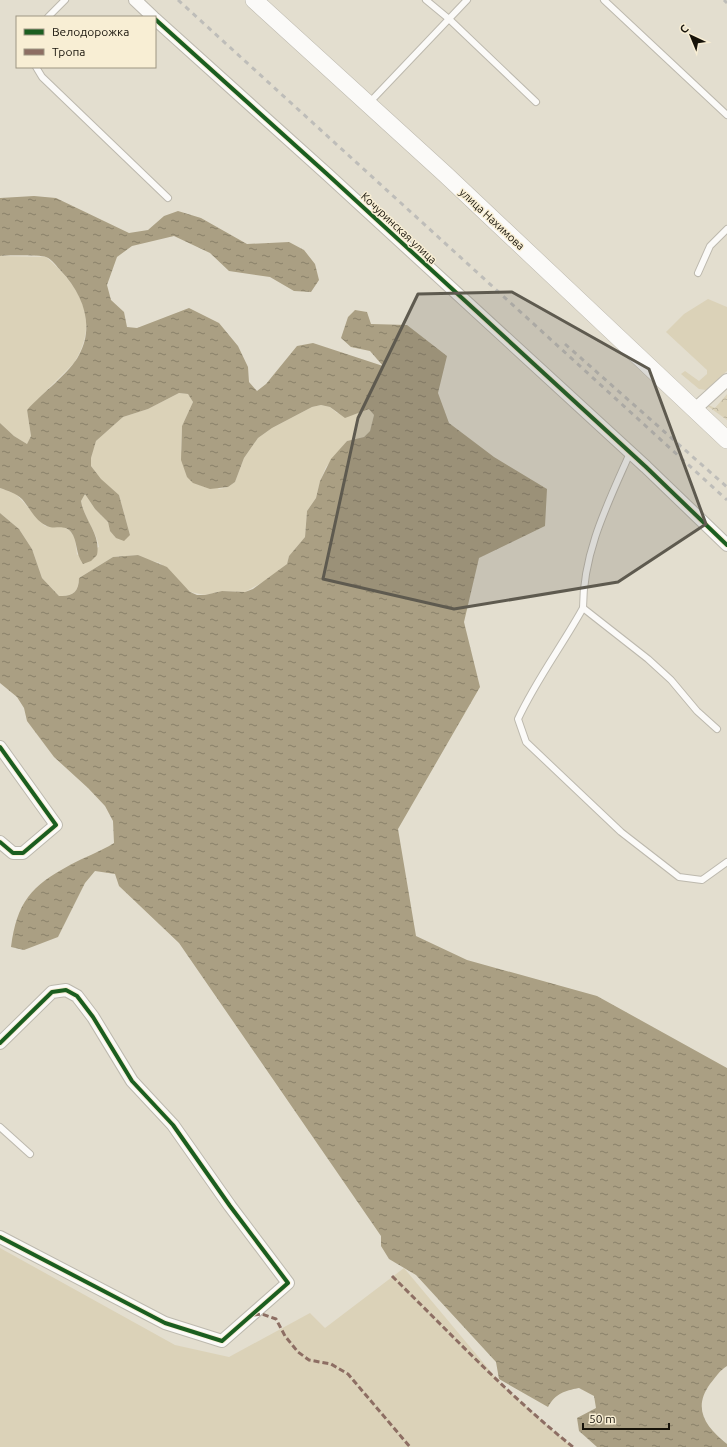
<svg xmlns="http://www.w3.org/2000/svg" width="727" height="1447" font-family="Ubuntu,sans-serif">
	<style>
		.green { fill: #dbd2b8 }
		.forest { fill: url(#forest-crowns) }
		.water { fill: url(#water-ripples) }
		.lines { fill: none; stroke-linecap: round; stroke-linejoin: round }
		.lane-casing { stroke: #bdb9ae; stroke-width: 8 }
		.street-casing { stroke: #bdb9ae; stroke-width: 14 }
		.secondary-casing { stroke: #bdb9ae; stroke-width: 18 }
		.lane { stroke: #fbfaf8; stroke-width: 6 }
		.street { stroke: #fbfaf8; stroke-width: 12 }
		.secondary { stroke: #fbfaf8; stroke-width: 17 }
		.rail { stroke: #bebdb9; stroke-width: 3; stroke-dasharray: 5 5; stroke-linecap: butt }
		.quiet { stroke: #8d6e63; stroke-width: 3; stroke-dasharray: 6 3; stroke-linecap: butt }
		.cycleway-casing { stroke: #f8eed4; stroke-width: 6 }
		.cycleway { stroke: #1b5e20; stroke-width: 4 }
		.marked { fill: #5e5a4f; fill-opacity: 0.2; stroke: #5e5a4f; stroke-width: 3; stroke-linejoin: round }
		.labels { text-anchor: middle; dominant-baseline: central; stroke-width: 3; stroke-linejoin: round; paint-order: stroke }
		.street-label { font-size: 11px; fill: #17130a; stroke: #f8eed4 }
	</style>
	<defs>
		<pattern id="forest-crowns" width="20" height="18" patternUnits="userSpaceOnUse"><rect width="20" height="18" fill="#dbd2b8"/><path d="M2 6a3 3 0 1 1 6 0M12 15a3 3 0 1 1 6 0" fill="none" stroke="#bbb39d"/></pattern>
		<pattern id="water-ripples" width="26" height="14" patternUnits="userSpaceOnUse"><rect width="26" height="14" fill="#aa9f83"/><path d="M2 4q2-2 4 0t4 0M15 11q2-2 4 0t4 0" fill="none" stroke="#898069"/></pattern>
	</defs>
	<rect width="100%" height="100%" fill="#e3decf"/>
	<g class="green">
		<path d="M0 256 46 257C80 286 101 321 74 363L27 410 31 436 27 444 14 436 0 423Z"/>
		<path d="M708 299 727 307V371L706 390 699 389 681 374 685 371 699 381 707 374V370L666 332 684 314Z"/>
		<path d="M179 393 188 394 193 402 182 426 181 451 219 489 228 487 235 482 244 458 258 438 272 428 312 407 321 405 330 407 337 413 353 415 369 408 374 415 370 431 364 437 347 441 326 467 320 481 316 498 307 511 305 537 289 556 287 564 268 579 245 592 222 591 205 595 190 592 160 563 145 559 138 555 113 557 79 578C79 592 72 597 59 596L42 578 32 549 19 529 0 513V488L16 494 45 526 53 527 62 526 70 531 75 538 77 555 99 547C96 530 84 518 81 501L85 494 95 509 108 522 110 531 130 535 119 495 101 480 91 466V458L93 450 96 441 123 417 148 409Z"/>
		<path d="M0 1248 175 1345 229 1357 310 1313 325 1328 404 1268 502 1385 572 1447H0Z"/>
	</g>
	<path class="forest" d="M727 394V420L702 402 715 408Z"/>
	<path class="water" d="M34 196 56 198 129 233 148 230 164 216 178 211 201 218 247 244 289 242 304 250 315 264 319 280 311 292 294 291 270 277 229 271 210 253 174 236 132 246 117 257 107 285 111 300 124 312 127 327 137 328 189 308 219 323 238 346 248 367 249 382 257 391 266 384 297 346 313 343 383 366 370 351 351 347 341 338 348 317 355 310 367 312 371 324 407 325 447 356 438 393 449 423 494 457 547 489 545 526 479 558 464 622 480 687 398 829 416 936 467 960 597 996 727 1068V1366C720 1370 715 1378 710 1384 692 1409 706 1427 727 1444V1447H597L579 1431 577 1418 596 1408 594 1396 579 1388C564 1391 556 1393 548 1407L499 1379 496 1362 416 1275 389 1259 381 1246V1236L179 943 119 886 115 874 95 871 85 883 58 937 24 950 11 947C17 902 31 886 70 865 84 857 100 852 114 843L113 821 105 806 88 788 54 757 27 721 24 708 17 697 0 683V513L19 529 32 549 42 578 59 596C72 597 79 592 79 578L113 557 138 555 167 567 190 592 197 595H205L222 591 245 592 253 589 287 564 289 556 305 537 307 511 316 498 320 481 331 459 347 441 364 437 370 431 374 415 369 409 345 418 330 407 321 405 312 407 272 428 258 438 244 458 235 482 228 487 210 489 193 483 187 477 181 460 182 426 193 402 188 394 179 393 148 409 123 417 96 441 91 458V466L101 479 119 495 130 535 124 541 116 538 110 531 108 522 95 509 85 494 81 501C84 520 101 534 97 555L91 561 83 564C75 553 78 541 71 532 63 523 54 531 45 525 35 520 29 507 22 499 16 493 8 491 0 488V423L14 436 27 444 31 436 27 410C42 393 70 373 79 355 95 326 83 294 61 271 57 267 52 259 46 257 41 255 7 255 0 256V198Z"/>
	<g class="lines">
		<defs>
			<g id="lane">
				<path d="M426 0 449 19 536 102"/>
				<path d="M604 0 727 115"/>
				<path d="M48 17 65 0"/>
				<path d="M36 67 42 77 168 198"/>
				<path d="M369 103 467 0"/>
				<path d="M698 273 710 246 727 229"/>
				<path d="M630 453C608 503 583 552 583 608L648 659 671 680 697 711 717 729"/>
				<path d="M583 608C562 646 536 680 518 719L526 742 621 832 679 877 702 880 727 862"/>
				<path d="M0 1127 30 1154"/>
			</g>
			<g id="street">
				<path d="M135 0 153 17"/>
				<path d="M155 19 327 174 646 467 727 545"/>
				<path d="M694 410 727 380"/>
				<path d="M0 747 56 825 23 853H13L0 842"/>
				<path d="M0 1043 52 992 66 990 77 996 93 1017 132 1081 173 1125 230 1206 288 1283 222 1341 165 1323 0 1237"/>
			</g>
			<path id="secondary" d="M254 0 445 174 727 440"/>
		</defs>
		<use href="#lane" class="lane-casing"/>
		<use href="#street" class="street-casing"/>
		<use href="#secondary" class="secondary-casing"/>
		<use href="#lane" class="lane"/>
		<use href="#street" class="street"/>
		<use href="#secondary" class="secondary"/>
		<g class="rail">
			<path d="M178 0 727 500"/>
			<path d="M724 0 727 3"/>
			<path d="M565 344 727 487"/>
		</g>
		<g class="quiet">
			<path d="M392 1276C451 1334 508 1395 573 1447"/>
			<path d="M254 1315 262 1314 276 1319 285 1336 298 1352 309 1360 331 1364 348 1374 410 1447"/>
		</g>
		<defs>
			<g id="cycleway">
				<path d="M155 19 327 174 646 467 727 545"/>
				<path d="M0 747 56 825 23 853H13L0 842"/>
				<path d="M0 1043 52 992 66 990 77 996 93 1017 132 1081 173 1125 230 1206 288 1283 222 1341 165 1323 0 1237"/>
			</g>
		</defs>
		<use href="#cycleway" class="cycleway-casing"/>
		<use href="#cycleway" class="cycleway"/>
	</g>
	<path class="marked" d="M512 292 649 369 706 524 618 582 454 609 323 579 358 418 418 294Z"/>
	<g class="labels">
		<g class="street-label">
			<text transform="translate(492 219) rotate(43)">улица Нахимова</text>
			<text transform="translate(399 228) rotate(43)">Кочуринская улица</text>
		</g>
	</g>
	<rect x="16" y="16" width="140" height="52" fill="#f8eed4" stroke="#9e9683"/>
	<rect x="24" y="29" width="20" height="6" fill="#1b5e20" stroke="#9e9683"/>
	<text x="52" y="36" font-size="12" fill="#17130a">Велодорожка</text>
	<rect x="24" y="49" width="20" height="6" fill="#8d6e63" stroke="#9e9683"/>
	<text x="52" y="56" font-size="12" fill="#17130a">Тропа</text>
	<g transform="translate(691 36) rotate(316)" stroke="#f8eed4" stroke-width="3" paint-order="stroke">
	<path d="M0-3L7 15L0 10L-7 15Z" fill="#17130a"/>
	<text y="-6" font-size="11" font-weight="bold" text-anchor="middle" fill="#17130a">С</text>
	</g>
	<path d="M583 1423v6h86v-6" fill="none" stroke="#17130a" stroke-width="2"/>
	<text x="589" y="1423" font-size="12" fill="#17130a" stroke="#f8eed4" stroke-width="3" paint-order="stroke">50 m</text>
</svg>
